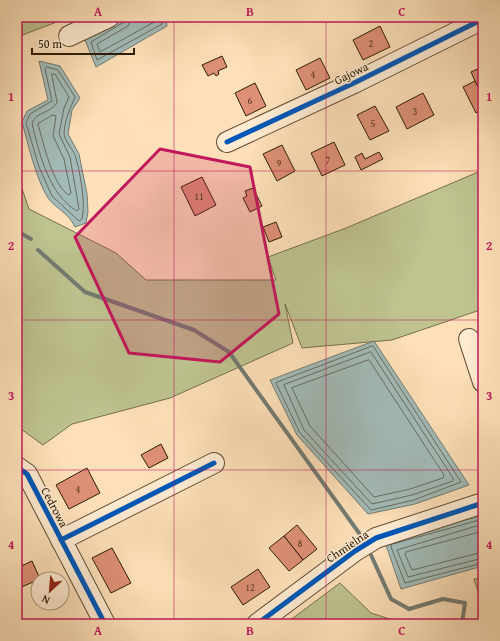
<svg xmlns="http://www.w3.org/2000/svg" width="500" height="641" font-family="'Gentium Book Plus',serif">
	<style>
		.green { fill: #bec390; stroke: #76704b }
		.water { fill: #a2bbb8; stroke: #737b71 }
		.lines { fill: none; stroke-linecap: round; stroke-linejoin: round }
		.shore { stroke: #686c5f; stroke-width: 1 }
		.stream { stroke: #737b71; stroke-width: 4 }
		.building { fill: #de9076; stroke: #2d1c06 }
		.minor-casing { stroke: #614d33; stroke-width: 22 }
		.minor { stroke: #feebd2; stroke-width: 20 }
		.cycleway-casing { stroke: #feebd2; stroke-width: 8 }
		.cycleway { stroke: #0057b8; stroke-width: 5 }
		.marked { fill: #c2185b; fill-opacity: 0.2; stroke: #c2185b; stroke-width: 3; stroke-linejoin: round }
		.grid { fill: none; stroke: #c2185b; stroke-width: 1; stroke-opacity: 0.55 }
		.labels { text-anchor: middle; dominant-baseline: central; stroke-width: 3; stroke-linejoin: round; paint-order: stroke }
		.number-label { font-size: 10px; fill: #593922 }
		.street-label { font-size: 12px; fill: #2d1c06; stroke: #feebd2 }
		.neatline { fill: none; stroke: #c2185b; stroke-width: 1.5 }
		.grid-label { font-size: 13px; text-anchor: middle; font-weight: bold; fill: #c2185b }
	</style>
	<rect width="100%" height="100%" fill="#fde0b9"/>
	<filter id="stains"><feTurbulence type="fractalNoise" baseFrequency=".005" numOctaves="4"/><feColorMatrix values="0 0 0 0 .2 0 0 0 0 .09 0 0 0 0 .02 0 0 0 .5 -.17"/></filter>
	<radialGradient id="worn" r=".72"><stop offset=".6" stop-color="#630" stop-opacity="0"/><stop offset="1" stop-color="#630" stop-opacity=".3"/></radialGradient>
	<g class="green">
		<path d="M17 17H70L20 36Z"/>
		<path d="M483 170V309L392 340 302 348 285 304 293 343 170 398 72 424 43 445 17 426V174L29 209 116 253 146 280H276L268 257 346 228Z"/>
		<path d="M483 578V607L474 579Z"/>
		<path d="M340 583 371 613 405 624H285Z"/>
		<path d="M483 617V624H458Z"/>
	</g>
	<g class="water">
		<path d="M125 17H166L167 26 96 67 85 40Z"/>
		<path d="M39 61 60 66 80 98 72 110 68 134 79 154 87 194 88 212 86 223 75 227C68 212 56 209 48 198 36 179 28 144 22 122L27 111 48 100Z"/>
		<path d="M374 341 469 485 415 504 368 514 297 435 270 380Z"/>
		<path d="M483 515V566L401 589 385 542Z"/>
	</g>
	<g class="lines">
		<g class="shore">
			<path d="M127 17 124 22 91 42 97 60 162 24V17"/>
			<path d="M132 17 128 26 97 44 100 52 156 21 157 17"/>
			<path d="M47 67 58 70 75 97C70 109 65 119 64 133 64 140 72 148 75 155 80 171 86 203 82 219L79 221 52 196 39 167 26 123 30 114 52 101 45 69Z"/>
			<path d="M52 74H55L69 97 64 108 59 134 70 157 79 209 77 211C49 195 39 153 32 123 36 112 51 113 57 103Z"/>
			<path d="M53 115 56 116 53 136 64 159 71 193 69 195C53 187 43 142 38 124Z"/>
			<path d="M373 346 461 482 414 500 371 510 300 433 276 383Z"/>
			<path d="M371 352 453 478V481L412 495 372 504 304 430 284 385Z"/>
			<path d="M369 360 444 475 443 478 410 489 374 497 310 426 292 388Z"/>
			<path d="M483 524 397 550 408 577 483 558"/>
			<path d="M483 531 406 552 405 554 412 570 483 552"/>
			<path d="M392 544 391 547 405 583 483 563"/>
			<path d="M393 544 483 519"/>
		</g>
		<g class="stream">
			<path d="M17 231 31 239"/>
			<path d="M38 250 85 292 194 330 229 352 359 533"/>
			<path d="M371 555 391 599 409 609 443 599 465 603 462 624"/>
		</g>
	</g>
	<g class="building">
		<path d="M380 26 390 47 363 60 353 40Z"/>
		<path d="M222 56 227 67 218 71 219 74 216 76 214 73 208 76 202 65Z"/>
		<path d="M320 58 330 78 306 90 296 70Z"/>
		<path d="M482 67 483 88 479 90 471 72Z"/>
		<path d="M475 81 483 97V109L476 113 463 87Z"/>
		<path d="M255 83 266 106 246 116 235 93Z"/>
		<path d="M483 88V97L479 90Z"/>
		<path d="M423 93 434 115 407 129 396 107Z"/>
		<path d="M375 106 389 131 370 140 357 115Z"/>
		<path d="M334 142 345 165 322 176 311 153Z"/>
		<path d="M282 145 295 171 277 181 263 154Z"/>
		<path d="M379 152 383 159 361 170 355 157 362 153 365 159Z"/>
		<path d="M202 177 216 205 195 216 181 187Z"/>
		<path d="M253 188 262 206 250 212 243 198 247 196 245 191Z"/>
		<path d="M276 222 282 237 269 242 263 227Z"/>
		<path d="M161 444 168 458 149 468 141 455Z"/>
		<path d="M87 468 100 493 69 509 56 485Z"/>
		<path d="M297 525 317 549 303 560 284 536Z"/>
		<path d="M284 536 303 560 289 571 269 548Z"/>
		<path d="M112 548 131 583 111 593 92 558Z"/>
		<path d="M32 561 40 579 17 589V568Z"/>
		<path d="M258 569 270 587 243 605 231 587Z"/>
	</g>
	<g class="lines">
		<defs>
			<g id="minor">
				<path d="M69 36 109 17"/>
				<path d="M227 142 354 83 483 19"/>
				<path d="M469 339 483 382"/>
				<path d="M17 467 27 474 105 624"/>
				<path d="M61 540 214 463"/>
				<path d="M257 624 355 551 376 538 483 503"/>
			</g>
		</defs>
		<use href="#minor" class="minor-casing"/>
		<use href="#minor" class="minor"/>
		<defs>
			<g id="cycleway">
				<path d="M227 142 354 83 483 19"/>
				<path d="M17 467 27 474 105 624"/>
				<path d="M61 540 214 463"/>
				<path d="M257 624 355 551 376 538 483 503"/>
			</g>
		</defs>
		<use href="#cycleway" class="cycleway-casing"/>
		<use href="#cycleway" class="cycleway"/>
	</g>
	<path class="marked" d="M160 149 250 167 279 314 220 362 129 353 75 237Z"/>
	<path class="grid" d="M174 17V624M326 17V624M17 171H483M17 320H483M17 470H483"/>
	<g class="labels">
		<g class="number-label">
			<text x="371" y="43">2</text>
			<text x="313" y="74">4</text>
			<text x="250" y="100">6</text>
			<text x="415" y="111">3</text>
			<text x="373" y="123">5</text>
			<text x="328" y="159">7</text>
			<text x="279" y="163">9</text>
			<text x="199" y="196">11</text>
			<text x="78" y="489">4</text>
			<text x="300" y="543">8</text>
			<text x="250" y="587">12</text>
		</g>
		<g class="street-label">
			<text transform="translate(351 73) rotate(-26)">Gajowa</text>
			<text transform="translate(55 507) rotate(62)">Cedrowa</text>
			<text transform="translate(347 546) rotate(-34)">Chmielna</text>
		</g>
	</g>
	<rect width="500" height="641" fill="none" stroke="#fde0b9" stroke-width="44"/>
	<g transform="translate(50 591) rotate(206)"><circle r="19" fill="#feebd2" stroke="#aa9880"/>
	<path d="M0-3L7 15L0 10L-7 15Z" fill="#8f2418"/>
	<text y="-6" font-size="11" font-weight="bold" text-anchor="middle" fill="#2d1c06">N</text>
	</g>
	<path d="M32 48v6h102v-6" fill="none" stroke="#2d1c06" stroke-width="2"/>
	<text x="38" y="48" font-size="12" fill="#2d1c06" stroke="#feebd2" stroke-width="3" paint-order="stroke">50 m</text>
	<rect x="22" y="22" width="456" height="597" class="neatline"/>
	<g class="grid-label">
		<text x="98" y="16">A</text>
		<text x="250" y="16">B</text>
		<text x="402" y="16">C</text>
		<text x="11" y="101">1</text>
		<text x="489" y="101">1</text>
		<text x="11" y="250">2</text>
		<text x="489" y="250">2</text>
		<text x="11" y="400">3</text>
		<text x="489" y="400">3</text>
		<text x="11" y="549">4</text>
		<text x="489" y="549">4</text>
		<text x="98" y="635">A</text>
		<text x="250" y="635">B</text>
		<text x="402" y="635">C</text>
	</g>
	<rect width="100%" height="100%" filter="url(#stains)"/>
	<rect width="100%" height="100%" fill="url(#worn)"/>
</svg>
